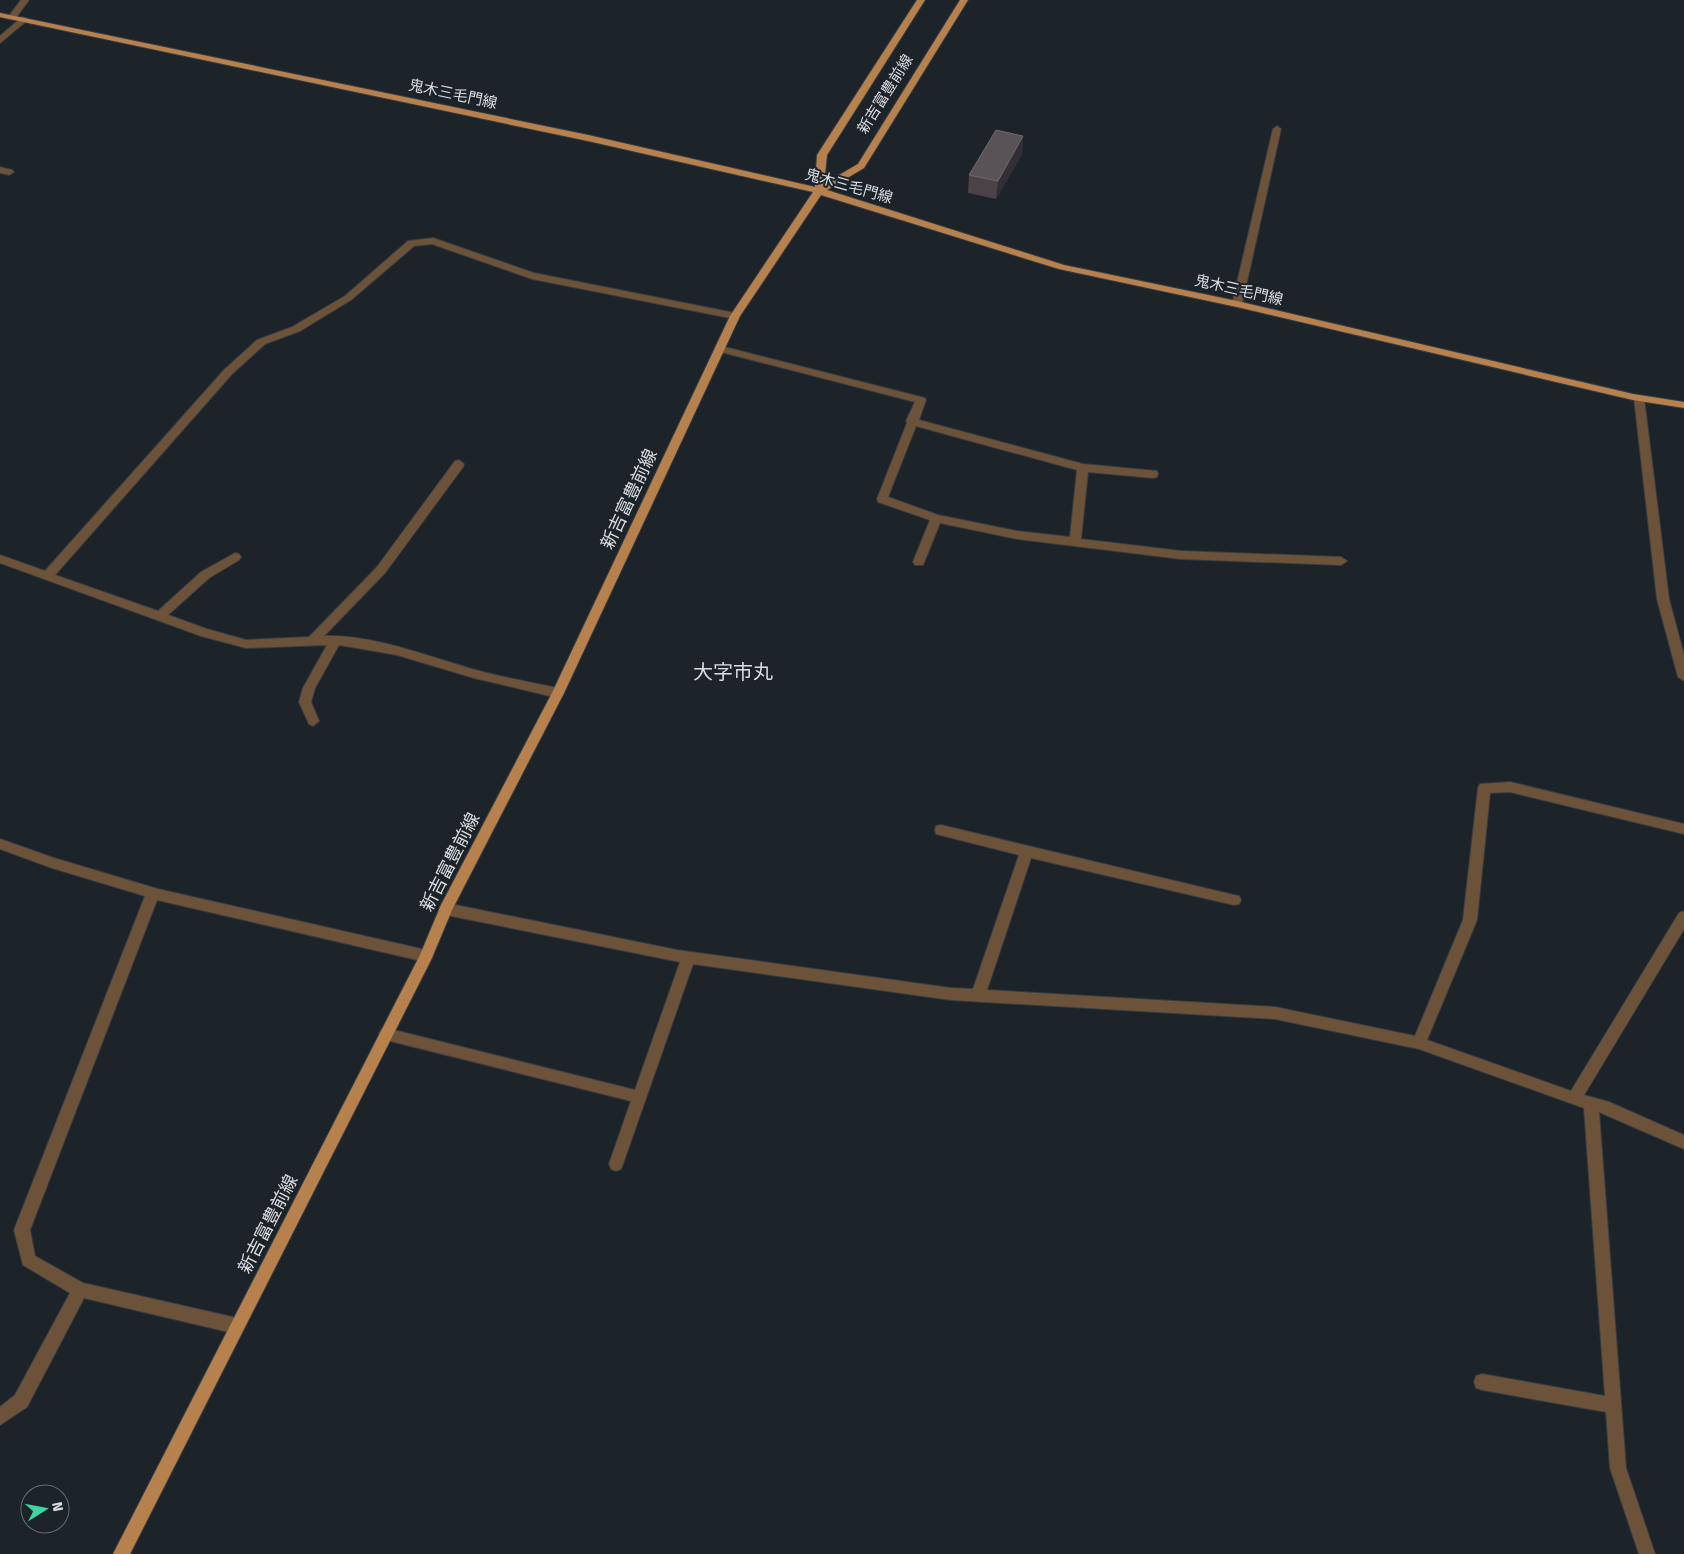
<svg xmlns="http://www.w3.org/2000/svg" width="1684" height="1554" font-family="'Fira Sans','Noto Sans JP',sans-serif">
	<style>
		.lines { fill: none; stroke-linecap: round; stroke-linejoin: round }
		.minor-casing { stroke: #373d43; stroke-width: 2 }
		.major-casing { stroke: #373d43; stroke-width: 2 }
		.minor { fill: #6d523a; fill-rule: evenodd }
		.major { fill: #b7814e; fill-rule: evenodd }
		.wall { fill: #4a4247 }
		.shaded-wall { fill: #312e34 }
		.building { fill: #595358; stroke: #6e686d }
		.labels { text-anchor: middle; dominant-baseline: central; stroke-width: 4; stroke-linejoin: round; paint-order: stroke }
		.far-street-label { font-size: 15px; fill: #dadee3; stroke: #1c2329 }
		.street-label { font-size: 18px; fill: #dadee3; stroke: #1c2329 }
		.quarter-label { font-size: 20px; fill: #dadee3; stroke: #1c2329 }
	</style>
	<rect width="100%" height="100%" fill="#1c2329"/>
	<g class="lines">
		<defs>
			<g id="minor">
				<path d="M21 0H29L15 19H9L8 17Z"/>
				<path d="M22 17 29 19 0 43V36Z"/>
				<path d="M1277 126 1281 129 1242 304 1237 307 1232 304 1273 129Z"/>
				<path d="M0 167 12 170 14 172 9 175 0 173Z"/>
				<path d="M433 238 534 273 735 313 740 316 735 319 532 279 432 244 414 246 351 300 300 331 265 344 232 374 55 575 158 611 201 572 235 553 239 554 241 557 239 560 209 578 168 615 207 629 246 640 309 637 377 567 455 461 459 460 464 464 463 467 385 573 324 636C371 634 427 656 472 669 500 677 530 682 558 688L562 690 564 693 562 696 558 698 474 678 397 655 339 645 315 688 311 702 319 721 313 726 309 724 299 702 303 688 327 645 246 648 201 636 0 563V555L45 571 224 370 257 340 292 327 345 296 408 241Z"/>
				<path d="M721 346 925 398 926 400 919 420 1083 464 1157 471 1158 474 1157 477 1153 478 1088 472 1081 539 1181 551 1341 557 1347 561 1341 565 1181 559 1017 539 940 523 923 565H915L913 562 930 520 878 502 877 499 907 423 906 421 915 402 717 351V347ZM916 426 1077 470 1070 537 1017 531 938 515 888 497Z"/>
				<path d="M1639 395 1644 398 1669 599 1684 655V681L1678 677 1657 599 1634 398Z"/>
				<path d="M1510 782 1684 824V834L1510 792 1490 793 1477 920 1427 1040 1571 1091 1679 913 1684 911V929L1584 1095 1609 1102 1684 1135V1149L1599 1112 1626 1468 1655 1554H1639L1610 1468 1606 1412 1482 1390 1476 1388 1474 1382 1476 1376 1482 1374 1605 1396 1584 1108 1419 1049 1275 1019 951 1000 693 964 623 1164 621 1169 616 1171 611 1169 609 1164 631 1101 386 1040 381 1038 379 1034 381 1030 386 1028 635 1090 680 962 446 915 441 913 439 909 441 905 446 903 677 950 951 988 973 989 1019 855 936 834 935 830 936 826 941 825 1234 895 1239 896 1241 900 1239 904 1234 905 1031 858 987 990 1275 1007 1415 1036 1463 920 1478 788 1480 784Z"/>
				<path d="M0 839 54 858 158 889 426 950 431 952 433 956 431 960 426 962 157 900 30 1230 35 1256 83 1283 237 1318 243 1321 245 1326 243 1331 237 1334 84 1298 27 1407 0 1425V1407L15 1395 70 1293 23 1265 14 1230 145 896 52 868 0 849Z"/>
			</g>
			<path id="major" d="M917 0H925L827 155 824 184 858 164 960 0H968L864 168 827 190 1064 265 1237 301 1633 394 1684 402V408L1633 400 1237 307 1059 269 821 195 740 316 564 693 452 910 431 960 130 1554H113L420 955 441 905 552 693 730 316 813 192 588 141 0 17V13L588 135 815 187 817 155Z"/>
		</defs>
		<use href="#minor" class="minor-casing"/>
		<use href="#major" class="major-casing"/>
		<use href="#minor" class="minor"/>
		<use href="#major" class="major"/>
	</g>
	<path class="wall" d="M1023 136 1022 154 996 199 968 193 969 175Z"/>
	<path class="shaded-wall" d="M1023 136 1022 154 996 199 998 181Z"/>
	<path class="building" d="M996 130 1023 136 998 181 969 175Z"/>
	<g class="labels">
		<g class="far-street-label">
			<text transform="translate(453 94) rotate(12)">鬼木三毛門線</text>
			<text transform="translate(885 94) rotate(-58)">新吉富豊前線</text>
			<text transform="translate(849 186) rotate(16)">鬼木三毛門線</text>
			<text transform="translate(1239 290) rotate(13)">鬼木三毛門線</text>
		</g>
		<g class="street-label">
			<text transform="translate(629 499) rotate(-65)">新吉富豊前線</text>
			<text transform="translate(450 862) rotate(-63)">新吉富豊前線</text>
			<text transform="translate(268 1224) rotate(-63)">新吉富豊前線</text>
		</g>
		<g class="quarter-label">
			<text x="733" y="672">大字市丸</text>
		</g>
	</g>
	<g transform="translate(45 1509) rotate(79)"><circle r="24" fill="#1c2329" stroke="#686e73"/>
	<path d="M0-4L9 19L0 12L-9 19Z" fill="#3ed4a3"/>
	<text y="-8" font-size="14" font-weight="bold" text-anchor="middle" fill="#dadee3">N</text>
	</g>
</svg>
